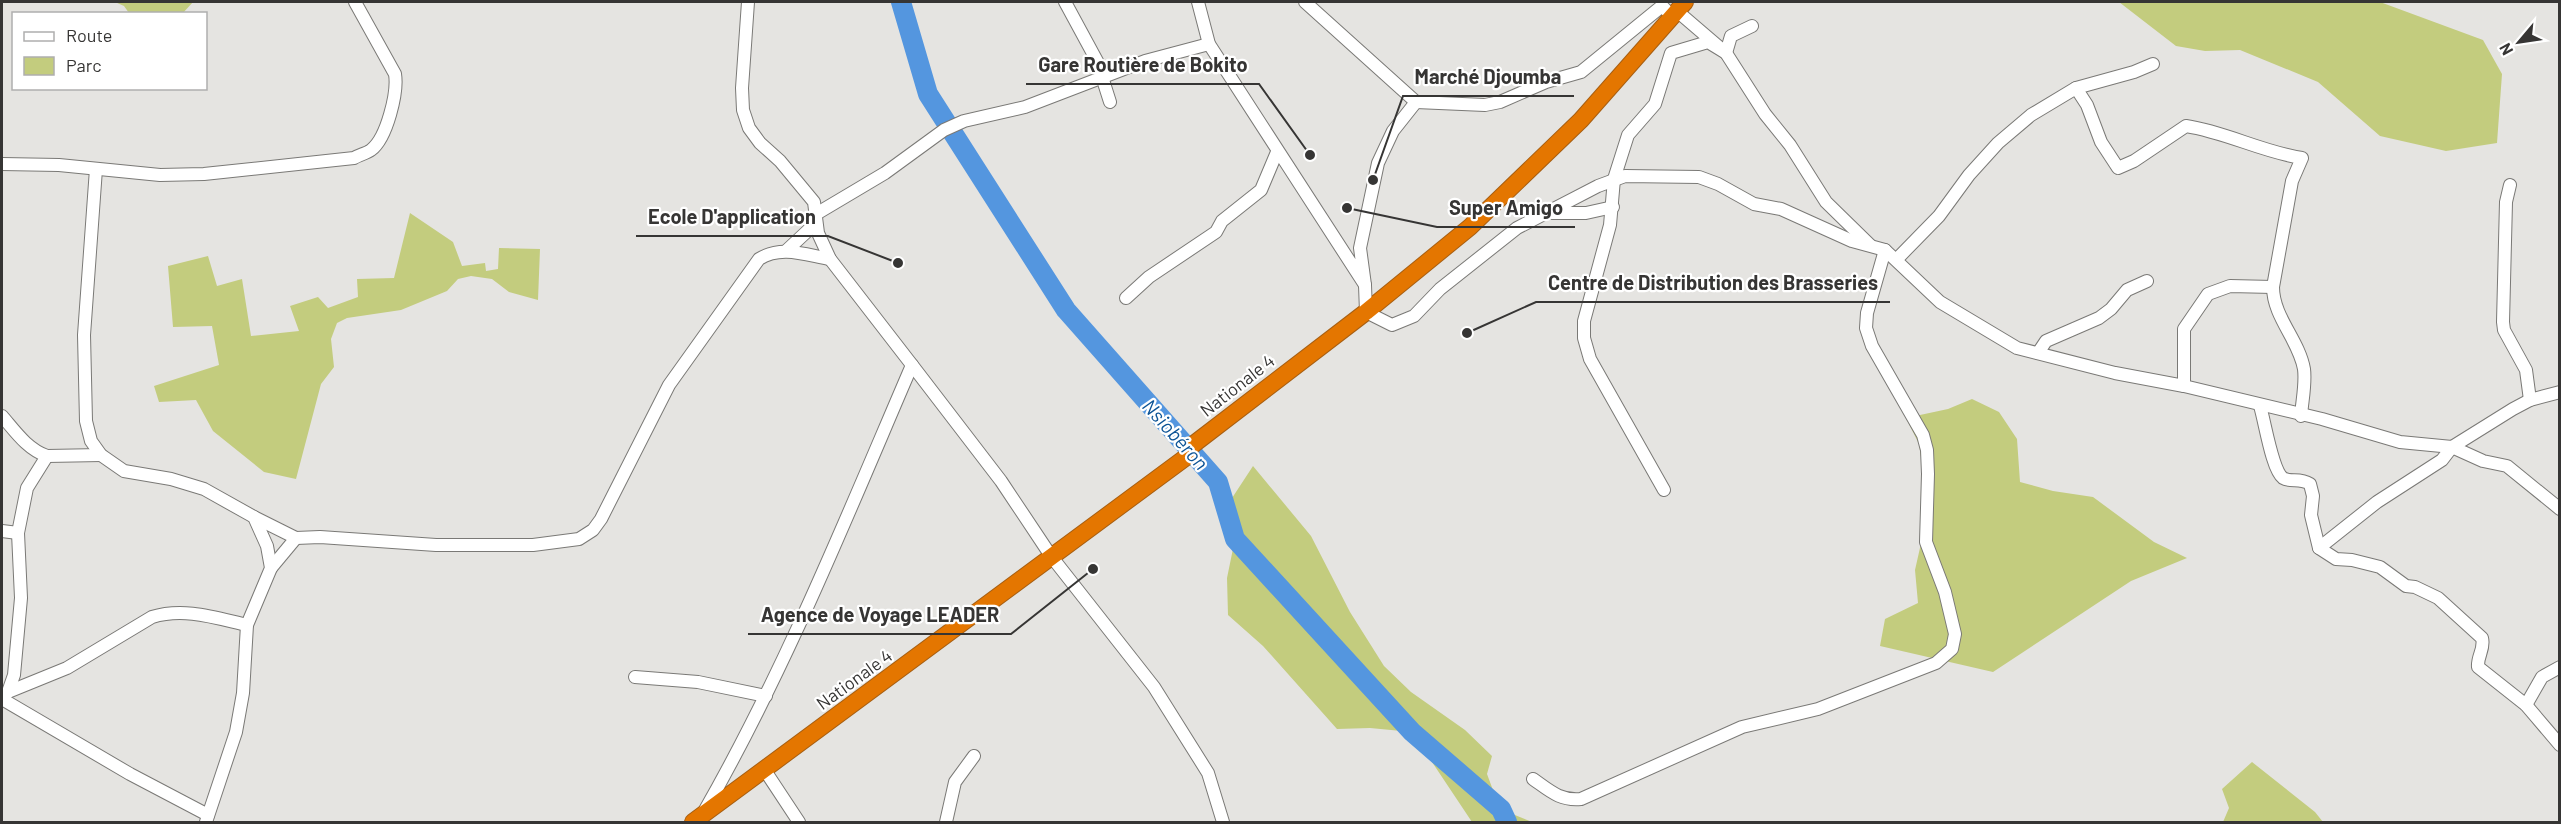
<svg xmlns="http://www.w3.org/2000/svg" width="2561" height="824" font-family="Barlow,sans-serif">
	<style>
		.green { fill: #c3cc7e }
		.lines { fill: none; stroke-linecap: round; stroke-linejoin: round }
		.river { stroke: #5496df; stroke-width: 20 }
		.minor-casing { stroke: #7a7976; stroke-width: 14 }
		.highway-casing { stroke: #a75f12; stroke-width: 18 }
		.minor { stroke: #fff; stroke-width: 12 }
		.highway { stroke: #e47600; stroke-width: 16 }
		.labels { text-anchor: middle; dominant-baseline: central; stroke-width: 4.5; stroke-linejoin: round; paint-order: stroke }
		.street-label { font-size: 18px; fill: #363534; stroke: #fff }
		.water-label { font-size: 20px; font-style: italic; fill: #0d5496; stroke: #fff }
		.leader { fill: none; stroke: #363534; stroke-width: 2 }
		.callout-dot { fill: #363534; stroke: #fff; stroke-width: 2 }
		.callout-label { font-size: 20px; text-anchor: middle; font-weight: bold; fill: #363534; stroke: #fff; stroke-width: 4.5; stroke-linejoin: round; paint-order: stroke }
	</style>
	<rect width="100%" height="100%" fill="#e5e4e1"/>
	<g class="green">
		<path d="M115 2H193L182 14 129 13 124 6Z"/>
		<path d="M2119 2H2380L2483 40 2502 74 2497 143 2446 151 2380 136 2318 82 2240 50 2205 51 2176 46Z"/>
		<path d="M410 213 453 242 462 266 485 263 486 271 498 269 499 248 540 249 538 300 509 292 492 279 471 276 458 279 447 291 401 310 347 318 337 323 331 339 334 367 321 384 296 479 264 472 213 431 196 400 159 402 154 386 219 365 212 326 173 327 168 266 208 256 217 286 242 279 251 336 299 331 290 306 318 297 328 308 358 297 357 279 394 278Z"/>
		<path d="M1972 399 1999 412 2017 439 2020 482 2053 491 2093 497 2154 542 2187 558 2131 581 1993 672 1880 646 1885 619 1918 603 1915 570 1929 508 1919 444 1906 418 1948 409Z"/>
		<path d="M1253 466 1311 536 1350 612 1384 666 1411 692 1465 730 1492 756 1487 774 1500 809 1532 822H1472L1412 732 1370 728 1337 729 1263 646 1228 615 1227 578 1235 539 1219 518Z"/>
		<path d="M2252 762 2315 812 2323 822H2223L2229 808 2222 789Z"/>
	</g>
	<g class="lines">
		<path class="river" d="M901 2 928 94 1066 310 1218 482 1235 539 1412 732 1501 809 1507 822"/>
		<defs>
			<g id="minor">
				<path d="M1065 2 1097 61 1110 102"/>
				<path d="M1198 2 1209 44 1365 285 1360 248 1378 163 1393 131 1416 102"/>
				<path d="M1305 2 1416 102 1485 105 1500 102 1546 82 1581 72 1662 6 1673 17"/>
				<path d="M1677 11 1726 53 1765 114 1790 145 1826 202 1870 245"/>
				<path d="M2076 88 2134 72 2153 64"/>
				<path d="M2 164 59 165 160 175 204 174 354 158C359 155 367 153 371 150 387 138 398 92 395 74L355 2"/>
				<path d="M96 169 84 335 86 421 91 441 101 455 124 471 171 479 204 489 254 517 267 546 271 568 247 625 243 693 236 732 206 822"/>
				<path d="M2510 185 2506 202 2503 322 2504 330 2526 370 2530 400"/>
				<path d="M1552 213H1586L1613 207"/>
				<path d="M816 214 885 173 944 130 964 121 1025 107 1145 61 1209 44"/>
				<path d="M786 251 816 223"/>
				<path d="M1897 259 1939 216 1969 175 1998 143 2031 115 2076 88 2087 105 2101 142 2118 168 2134 161 2186 126C2226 132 2262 152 2302 158L2292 181 2273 287C2273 317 2299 340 2304 369 2306 384 2302 401 2301 416"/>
				<path d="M1365 285 1366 312 1392 325 1414 316 1440 289 1517 228 1598 186 1625 176 1699 177 1718 184 1754 204 1781 209 1852 241 1885 250 1940 302 2017 348 2115 373 2184 386 2322 419 2400 442 2452 447 2483 461 2507 466 2560 509"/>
				<path d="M1126 298 1149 277 1216 232 1222 221 1261 190 1277 152"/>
				<path d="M2038 353 2046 341 2099 318 2111 309 2127 290 2147 281"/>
				<path d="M912 365 1001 481 1051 556 1154 687 1208 773 1223 822"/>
				<path d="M2184 386V329L2208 294 2230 286 2273 287"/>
				<path d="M2260 406C2265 422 2272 470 2283 478 2291 483 2299 477 2310 484L2313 496 2311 515 2319 548 2336 559 2352 560 2380 567 2406 586 2415 587 2438 598 2482 638C2485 649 2477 656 2478 667L2526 705 2560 745"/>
				<path d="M2 416C15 431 27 449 47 456L101 455"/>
				<path d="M1664 490 1590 359 1584 338V321L1610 225 1614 179 1628 135 1655 104 1671 53 1708 42 1726 53 1731 36 1752 26"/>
				<path d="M254 517 296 538 320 537 436 545H533L579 539 593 530 601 519 669 385 759 259C781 245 806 255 830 259"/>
				<path d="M2 531 18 533"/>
				<path d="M2319 548 2377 502 2442 460 2452 447 2513 409 2530 400 2560 392"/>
				<path d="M271 568 296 538"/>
				<path d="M635 677 698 682 766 696"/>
				<path d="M8 692 67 668 152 617C184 607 216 618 247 625"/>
				<path d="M3 695 8 692 14 675 21 598 18 533 27 488 47 456"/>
				<path d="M2 699 130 774 208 815"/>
				<path d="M2526 705 2542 677 2560 667"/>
				<path d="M764 769 799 822"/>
				<path d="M1533 779C1550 791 1560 801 1581 799L1742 727 1818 709 1936 663 1952 649 1955 634 1945 592 1926 542 1928 474 1927 450 1923 435 1872 346 1866 328 1867 313 1885 250"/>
				<path d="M705 810C786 668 847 516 912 365L830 259 818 233 814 202 780 161 760 143 749 128 743 110 742 88 748 2"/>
				<path d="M946 822 955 782 974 756"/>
			</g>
			<path id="highway" d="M693 822 1189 455 1190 447 1366 312 1470 227 1581 120 1685 2"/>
		</defs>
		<use href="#minor" class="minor-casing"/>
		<use href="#highway" class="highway-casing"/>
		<use href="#minor" class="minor"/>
		<use href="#highway" class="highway"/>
	</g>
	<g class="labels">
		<g class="street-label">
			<text transform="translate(1237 385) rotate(-38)">Nationale 4</text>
			<text transform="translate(854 679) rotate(-36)">Nationale 4</text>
		</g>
		<g class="water-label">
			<text transform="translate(1176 434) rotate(48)">Nsiobéron</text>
		</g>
	</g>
	<path class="leader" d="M1310 155L1259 84H1026M1373 180L1403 96H1574M1347 208L1437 227H1575M898 263L828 236H636M1467 333L1536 302H1890M1093 569L1011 634H748"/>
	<g class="callout-dot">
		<circle cx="1310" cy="155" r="6"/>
		<circle cx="1373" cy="180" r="6"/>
		<circle cx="1347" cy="208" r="6"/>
		<circle cx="898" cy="263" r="6"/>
		<circle cx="1467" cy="333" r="6"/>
		<circle cx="1093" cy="569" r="6"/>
	</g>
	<g class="callout-label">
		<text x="1143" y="72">Gare Routière de Bokito</text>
		<text x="1488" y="84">Marché Djoumba</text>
		<text x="1506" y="215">Super Amigo</text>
		<text x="732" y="224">Ecole D'application</text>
		<text x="1713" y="290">Centre de Distribution des Brasseries</text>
		<text x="880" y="622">Agence de Voyage LEADER</text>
	</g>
	<rect width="2561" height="824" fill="none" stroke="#363534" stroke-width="6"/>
	<rect x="12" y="12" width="195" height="78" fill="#ffffff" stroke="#afaeae" stroke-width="1.5"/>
	<rect x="24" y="32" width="30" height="9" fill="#ffffff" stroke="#afaeae" stroke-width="1.5"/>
	<text x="66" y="42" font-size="18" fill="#363534">Route</text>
	<rect x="24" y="57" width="30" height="18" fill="#c3cc7e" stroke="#afaeae" stroke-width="1.5"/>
	<text x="66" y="72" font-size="18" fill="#363534">Parc</text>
	<g transform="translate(2519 42) rotate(241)" stroke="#ffffff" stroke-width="4.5" paint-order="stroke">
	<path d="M0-4.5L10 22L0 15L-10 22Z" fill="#363534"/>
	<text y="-9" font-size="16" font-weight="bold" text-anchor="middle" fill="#363534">N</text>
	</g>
</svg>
